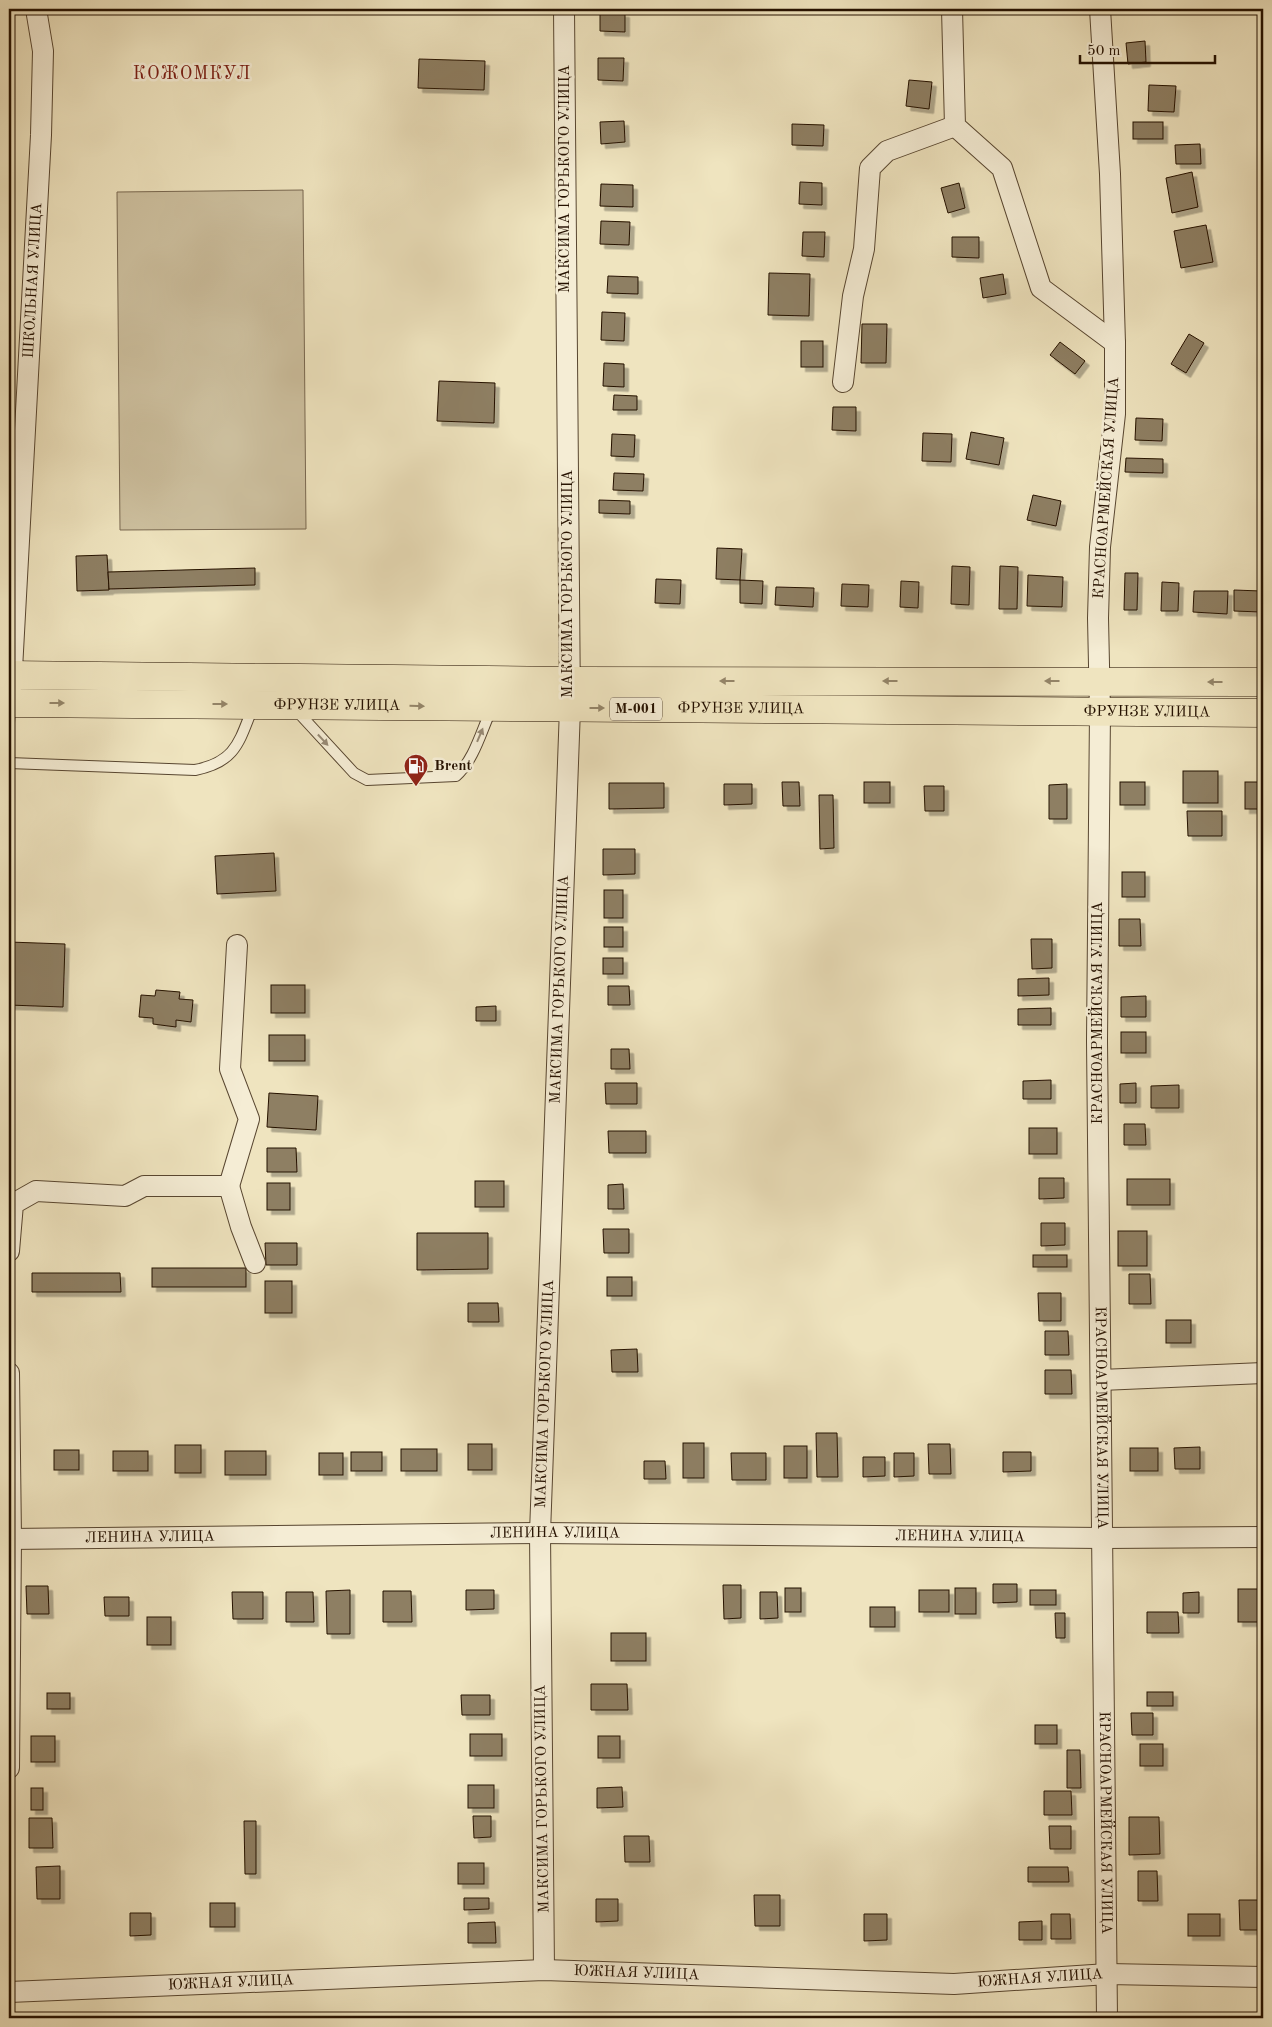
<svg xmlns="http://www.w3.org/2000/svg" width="1272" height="2027" font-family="'Old Standard TT',serif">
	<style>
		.green { fill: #cdc09f; stroke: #796850 }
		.building { fill: #8e7f63; stroke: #251100; filter: url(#shadow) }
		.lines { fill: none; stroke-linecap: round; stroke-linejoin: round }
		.lane-casing { stroke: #584630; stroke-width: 12 }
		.street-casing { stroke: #584630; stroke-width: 22 }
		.primary-casing { stroke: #251100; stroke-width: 29 }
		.lane { stroke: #f5edd5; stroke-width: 10 }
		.street { stroke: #f5edd5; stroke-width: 20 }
		.primary { stroke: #efe4bf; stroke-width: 28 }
		.oneway { fill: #948569 }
		.oneway2 { fill: #978a75 }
		.labels { text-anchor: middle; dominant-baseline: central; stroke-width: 5; stroke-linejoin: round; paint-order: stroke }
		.shield { fill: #f5edd5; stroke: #635340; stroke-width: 1 }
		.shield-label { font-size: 14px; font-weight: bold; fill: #251100 }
		.street-label { font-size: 15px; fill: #251100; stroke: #f5edd5 }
		.poi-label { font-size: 15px; font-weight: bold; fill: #251100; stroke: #f5edd5; text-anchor: start }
		.quarter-label { font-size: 18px; letter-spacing: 1px; fill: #7a1f14; stroke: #f5edd5 }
	</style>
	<defs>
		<filter id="shadow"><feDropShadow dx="4.5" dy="4.5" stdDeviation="0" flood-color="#0004"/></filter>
	</defs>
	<rect width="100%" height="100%" fill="#efe4bf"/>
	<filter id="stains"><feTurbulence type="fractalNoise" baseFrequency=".004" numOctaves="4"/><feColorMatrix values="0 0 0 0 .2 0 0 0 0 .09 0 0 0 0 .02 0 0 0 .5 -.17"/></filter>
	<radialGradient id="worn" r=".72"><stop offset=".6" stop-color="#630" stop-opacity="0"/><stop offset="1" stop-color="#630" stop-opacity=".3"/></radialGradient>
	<path class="green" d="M303 190 306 529 120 530 117 192Z"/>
	<g class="building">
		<path d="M600 12 625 13V32L600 31Z"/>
		<path d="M1145 41 1146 62 1128 64 1126 43Z"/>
		<path d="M598 58H624L623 81 598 80Z"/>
		<path d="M419 59 485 61 484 90 418 88Z"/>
		<path d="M909 80 932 82 929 109 906 106Z"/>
		<path d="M1149 85 1176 86 1174 112 1148 111Z"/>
		<path d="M624 121 625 142 601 144 600 122Z"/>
		<rect x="1133" y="122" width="30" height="17"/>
		<path d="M792 124 824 125 823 146 792 145Z"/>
		<path d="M1200 144 1201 164H1176L1175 145Z"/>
		<path d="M1192 172 1198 207 1172 213 1166 178Z"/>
		<path d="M800 182 822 183V205L799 204Z"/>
		<path d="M959 183 965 208 948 213 941 188Z"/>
		<path d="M601 184 633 185V207L600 206Z"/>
		<path d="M601 221 630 222 629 245 600 244Z"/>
		<path d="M1206 225 1213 262 1181 268 1174 231Z"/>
		<path d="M803 232H825L824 257 802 256Z"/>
		<path d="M952 237H979V258L952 257Z"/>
		<path d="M769 273 810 274 809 316 768 315Z"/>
		<path d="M1003 274 1006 294 983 298 980 278Z"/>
		<path d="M608 276 638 277V294L607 293Z"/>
		<path d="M602 312 625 313 624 341 601 340Z"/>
		<path d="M862 324H887L886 363H861Z"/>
		<path d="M1189 334 1204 343 1186 373 1171 364Z"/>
		<rect x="801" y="341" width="22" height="26"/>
		<path d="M1060 342 1085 361 1075 374 1050 355Z"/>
		<path d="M604 363 624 364V387L603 386Z"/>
		<path d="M439 381 495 383 494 423 437 421Z"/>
		<path d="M614 395 637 396V410H613Z"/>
		<path d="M833 407H856V431L832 430Z"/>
		<path d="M1136 418 1163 419 1162 441 1135 440Z"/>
		<path d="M971 432 1004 438 999 465 966 459Z"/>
		<path d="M923 433 952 434 951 462 922 461Z"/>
		<path d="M612 434 635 435 634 457 611 456Z"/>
		<path d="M1126 458 1163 459V473L1125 472Z"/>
		<path d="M614 473 644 474 643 491 613 490Z"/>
		<path d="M1033 495 1061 501 1056 526 1027 520Z"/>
		<path d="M599 500 630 501V514L599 513Z"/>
		<path d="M717 548 742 549 740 580 716 579Z"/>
		<path d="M107 555 109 590 77 591 76 556Z"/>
		<path d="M952 566 970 567 969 605 951 604Z"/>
		<path d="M1000 566 1018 567 1017 609H999Z"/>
		<path d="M255 568V585L109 589 108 572Z"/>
		<path d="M1125 573H1138L1137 610H1124Z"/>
		<path d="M1028 575 1063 577 1062 607 1027 606Z"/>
		<path d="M656 579 681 580 680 604 655 603Z"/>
		<path d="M740 580 763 581 762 604 740 603Z"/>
		<path d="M901 581 919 582 918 608 900 607Z"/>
		<path d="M1162 582 1179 583 1178 611H1161Z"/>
		<path d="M842 584 869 585 868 607 841 606Z"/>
		<path d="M776 587 814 588 813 607 775 605Z"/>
		<path d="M1234 590 1261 591V612L1234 611Z"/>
		<path d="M1194 591H1228L1227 614 1193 612Z"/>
		<rect x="1183" y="771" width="35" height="32"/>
		<path d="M782 782H799L800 806H783Z"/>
		<rect x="864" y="782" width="26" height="21"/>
		<rect x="1120" y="782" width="25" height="23"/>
		<rect x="1245" y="782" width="18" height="27"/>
		<path d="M609 783H664V808L609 809Z"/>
		<path d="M724 784H752V804L724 805Z"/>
		<path d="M1067 784V819H1049V785Z"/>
		<path d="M924 786H944V811H925Z"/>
		<path d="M819 795H833L834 848 820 849Z"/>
		<path d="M1187 811H1222V836H1188Z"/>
		<path d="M603 849H635V874L603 875Z"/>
		<path d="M274 853 276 891 217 894 215 856Z"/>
		<rect x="1122" y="872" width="23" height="25"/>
		<rect x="604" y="890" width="19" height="28"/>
		<path d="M1119 919H1140L1141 946H1119Z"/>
		<rect x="604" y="927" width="19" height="20"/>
		<path d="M1031 939H1052V968L1032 969Z"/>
		<path d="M9 942 65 944 63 1007 9 1005Z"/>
		<rect x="603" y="958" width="20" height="16"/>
		<path d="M1049 978V995L1018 996V979Z"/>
		<rect x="271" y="985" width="34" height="28"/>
		<path d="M608 986H629L630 1005H608Z"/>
		<path d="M156 990 180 992 179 999 193 1000 191 1022 176 1020V1027L153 1024V1018L139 1017 141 995 155 996Z"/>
		<path d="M1146 996V1017H1121V997Z"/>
		<path d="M496 1006V1021H476V1007Z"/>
		<path d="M1051 1008V1025H1018V1009Z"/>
		<rect x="1121" y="1032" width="25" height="21"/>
		<rect x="269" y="1035" width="36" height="26"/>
		<path d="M611 1049H629L630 1069H611Z"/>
		<path d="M1051 1080V1099H1023V1081Z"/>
		<path d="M605 1083H637V1104H606Z"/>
		<path d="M1136 1083V1103H1120V1084Z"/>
		<path d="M1179 1085V1108H1151V1086Z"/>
		<path d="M269 1093 318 1096 316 1130 267 1127Z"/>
		<path d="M1124 1124H1145L1146 1145H1124Z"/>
		<rect x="1029" y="1128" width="28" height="26"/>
		<path d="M608 1131H646V1153H609Z"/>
		<path d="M267 1148H296L297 1172H267Z"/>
		<path d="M1039 1178H1064V1198L1039 1199Z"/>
		<rect x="1127" y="1179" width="43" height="26"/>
		<rect x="475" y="1181" width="29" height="26"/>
		<rect x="267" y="1183" width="23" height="27"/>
		<path d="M623 1184 624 1209H608V1185Z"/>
		<path d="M1041 1223H1065V1245L1041 1246Z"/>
		<path d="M603 1229H629V1253H604Z"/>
		<rect x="1118" y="1231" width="29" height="35"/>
		<path d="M417 1233H488V1269L417 1270Z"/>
		<path d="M265 1243H297V1265H266Z"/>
		<rect x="1033" y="1255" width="34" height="12"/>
		<rect x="152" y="1268" width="94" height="19"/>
		<path d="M32 1273H120L121 1292H32Z"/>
		<path d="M1129 1274H1150L1151 1304H1129Z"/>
		<rect x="607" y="1277" width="25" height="19"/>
		<rect x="265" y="1281" width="27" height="32"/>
		<path d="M1038 1293H1061V1321H1039Z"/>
		<path d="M468 1303H498L499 1322H468Z"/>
		<rect x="1166" y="1320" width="25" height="23"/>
		<path d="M1045 1331H1068L1069 1355H1045Z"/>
		<path d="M637 1349 638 1372H612L611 1350Z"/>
		<path d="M1045 1370H1071L1072 1394H1045Z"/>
		<path d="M816 1433H837L838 1477H817Z"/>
		<rect x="683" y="1443" width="21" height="35"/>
		<rect x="468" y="1444" width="24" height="26"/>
		<path d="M928 1444H950L951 1474H929Z"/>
		<rect x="175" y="1445" width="26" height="28"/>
		<rect x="784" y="1446" width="23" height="32"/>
		<path d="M1200 1447V1469H1175L1174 1448Z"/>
		<rect x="1130" y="1448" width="28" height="23"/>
		<rect x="401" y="1449" width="36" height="22"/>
		<rect x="54" y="1450" width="25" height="20"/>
		<rect x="113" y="1451" width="35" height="20"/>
		<rect x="225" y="1451" width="41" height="24"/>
		<rect x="351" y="1452" width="31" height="19"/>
		<path d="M1003 1452H1031V1471L1003 1472Z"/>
		<rect x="319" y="1453" width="24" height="22"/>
		<path d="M731 1453H766V1480H732Z"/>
		<path d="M894 1453H914V1476L894 1477Z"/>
		<path d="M863 1457H885V1476L863 1477Z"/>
		<path d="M644 1461H665L666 1479H644Z"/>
		<path d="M993 1584H1017V1602L993 1603Z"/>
		<path d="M723 1585H741V1618L724 1619Z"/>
		<path d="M26 1586H48L49 1614H27Z"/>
		<rect x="785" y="1588" width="16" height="24"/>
		<rect x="955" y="1588" width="21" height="26"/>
		<rect x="1238" y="1589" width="23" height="33"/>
		<path d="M350 1590V1634H327L326 1591Z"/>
		<path d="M466 1590H494V1609L466 1610Z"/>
		<rect x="919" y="1590" width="30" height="22"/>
		<rect x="1030" y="1590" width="26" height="15"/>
		<path d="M383 1591H411L412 1622H383Z"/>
		<path d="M232 1592H263V1619H233Z"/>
		<path d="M286 1592H313L314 1622H286Z"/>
		<path d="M760 1592H777L778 1618 760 1619Z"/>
		<path d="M1199 1592V1613H1183V1593Z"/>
		<path d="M104 1597H129V1616H105Z"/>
		<rect x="870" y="1607" width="25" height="20"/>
		<path d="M1147 1612H1178L1179 1633H1147Z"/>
		<path d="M1055 1613H1065V1638H1056Z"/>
		<rect x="147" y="1617" width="24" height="28"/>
		<rect x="611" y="1633" width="35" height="28"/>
		<path d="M591 1684H627L628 1710H591Z"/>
		<rect x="1147" y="1692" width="26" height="14"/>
		<rect x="47" y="1693" width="23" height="16"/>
		<path d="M461 1695H490V1715H462Z"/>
		<path d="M1131 1713H1153V1735H1132Z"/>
		<rect x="1035" y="1725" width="22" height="19"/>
		<rect x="470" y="1734" width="32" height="22"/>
		<rect x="31" y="1736" width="24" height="26"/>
		<rect x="598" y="1736" width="22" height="22"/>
		<rect x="1140" y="1744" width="23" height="22"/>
		<path d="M1067 1750H1080L1081 1788H1067Z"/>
		<rect x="468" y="1785" width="26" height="23"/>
		<path d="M622 1787 623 1807 597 1808V1788Z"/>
		<rect x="31" y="1788" width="12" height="22"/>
		<path d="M1044 1791H1071L1072 1815H1044Z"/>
		<path d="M473 1816H491V1837L474 1838Z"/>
		<path d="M1129 1817H1159L1160 1854 1129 1855Z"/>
		<path d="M29 1818H52L53 1848H29Z"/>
		<path d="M244 1821H256V1874H245Z"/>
		<path d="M1049 1826H1071V1849H1050Z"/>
		<path d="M624 1836H649L650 1862H625Z"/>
		<rect x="458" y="1863" width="26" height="21"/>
		<path d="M60 1866V1899H37L36 1867Z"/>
		<path d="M1028 1867H1068L1069 1882H1028Z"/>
		<path d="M1138 1871H1157L1158 1901H1138Z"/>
		<path d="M754 1895H780V1926H755Z"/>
		<path d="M464 1898H489V1909L464 1910Z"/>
		<path d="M596 1899H618V1921L596 1922Z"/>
		<path d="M1239 1900H1259V1930H1240Z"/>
		<rect x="210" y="1903" width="25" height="24"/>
		<path d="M130 1913H151V1935L130 1936Z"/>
		<path d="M864 1914H887V1940L864 1941Z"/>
		<path d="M1051 1914H1070L1071 1939H1051Z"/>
		<rect x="1188" y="1914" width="32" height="22"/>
		<path d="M1042 1921V1940H1019V1922Z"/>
		<path d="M495 1922 496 1943H468V1923Z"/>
	</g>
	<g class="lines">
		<defs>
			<g id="lane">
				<path d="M296 710 354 773 367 780 456 776C474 760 481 732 491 710"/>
				<path d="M9 723 10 704"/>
				<path d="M9 763 195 770C236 762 239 742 253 707"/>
			</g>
			<g id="street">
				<path d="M952 9 955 126 1002 168 1041 288 1115 343"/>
				<path id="s1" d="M1100 9 1110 174 1115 343V414L1100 547 1098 618 1100 712 1097 1041 1107 2018"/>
				<path d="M843 382 853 296 864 249 870 168 887 151 955 126"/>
				<path id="s2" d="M11 688 41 135 43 51 36 9"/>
				<path d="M229 1186 249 1119 230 1069 237 945"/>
				<path d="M9 1251 13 1204 36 1191 125 1196 144 1186H229L241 1227 255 1263"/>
				<path d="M9 1373 11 1539 9 1768"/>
				<path d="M1101 1380 1263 1373"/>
				<path id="s3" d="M9 1539 540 1533 1103 1538 1263 1537"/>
				<path id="s4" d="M544 1970 540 1533 570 708 564 9"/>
				<path id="s5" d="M9 1992 544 1970 954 1984 1108 1974 1263 1977"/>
			</g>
			<g id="primary">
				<path d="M9 675 569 681 1263 682"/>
				<path id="s6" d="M9 703 1263 713"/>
			</g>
		</defs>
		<use href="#lane" class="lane-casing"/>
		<use href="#street" class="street-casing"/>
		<use href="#primary" class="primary-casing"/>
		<use href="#lane" class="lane"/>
		<use href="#street" class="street"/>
		<use href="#primary" class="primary"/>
	</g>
	<defs><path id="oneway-solid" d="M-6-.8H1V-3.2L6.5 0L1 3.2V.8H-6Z" transform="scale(1.25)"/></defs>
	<g class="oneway">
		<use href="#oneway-solid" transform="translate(727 681) rotate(-180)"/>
		<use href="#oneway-solid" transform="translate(890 681) rotate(-180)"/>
		<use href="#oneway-solid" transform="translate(1052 681) rotate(-180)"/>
		<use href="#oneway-solid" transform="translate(1215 682) rotate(-180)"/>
		<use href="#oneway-solid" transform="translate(57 703)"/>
		<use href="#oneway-solid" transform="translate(220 704)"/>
		<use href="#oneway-solid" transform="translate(417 706) rotate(1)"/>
		<use href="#oneway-solid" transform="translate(597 708)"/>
	</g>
	<g class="oneway2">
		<use href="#oneway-solid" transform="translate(480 735) rotate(-67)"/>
		<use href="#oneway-solid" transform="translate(323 740) rotate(47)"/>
	</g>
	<defs>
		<symbol id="fuel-pin" viewBox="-11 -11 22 30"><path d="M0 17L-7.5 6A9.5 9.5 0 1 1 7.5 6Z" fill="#8f2418" stroke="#f5edd5"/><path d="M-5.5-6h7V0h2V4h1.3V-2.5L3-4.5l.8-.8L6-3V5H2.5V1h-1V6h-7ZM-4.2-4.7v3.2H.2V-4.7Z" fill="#fff"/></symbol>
	</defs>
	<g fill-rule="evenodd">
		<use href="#fuel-pin" x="402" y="752" width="28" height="38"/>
	</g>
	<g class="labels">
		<rect class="shield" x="610" y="697.5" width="52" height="23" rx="4"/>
		<g class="shield-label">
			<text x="636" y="709">M-001</text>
		</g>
		<g class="street-label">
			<text transform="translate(565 179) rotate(-90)">МАКСИМА ГОРЬКОГО УЛИЦА</text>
			<text stroke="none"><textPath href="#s2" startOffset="408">ШКОЛЬНАЯ УЛИЦА</textPath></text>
			<text transform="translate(1107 488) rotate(-86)">КРАСНОАРМЕЙСКАЯ УЛИЦА</text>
			<text transform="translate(568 584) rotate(-90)">МАКСИМА ГОРЬКОГО УЛИЦА</text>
			<text stroke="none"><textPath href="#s6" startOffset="328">ФРУНЗЕ УЛИЦА</textPath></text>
			<text stroke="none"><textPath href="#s6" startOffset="732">ФРУНЗЕ УЛИЦА</textPath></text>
			<text stroke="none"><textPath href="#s6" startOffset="1138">ФРУНЗЕ УЛИЦА</textPath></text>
			<text stroke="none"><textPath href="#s4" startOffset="981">МАКСИМА ГОРЬКОГО УЛИЦА</textPath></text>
			<text transform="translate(1098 1013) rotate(-90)">КРАСНОАРМЕЙСКАЯ УЛИЦА</text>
			<text stroke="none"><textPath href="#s4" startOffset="576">МАКСИМА ГОРЬКОГО УЛИЦА</textPath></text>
			<text stroke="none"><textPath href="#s1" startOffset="1410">КРАСНОАРМЕЙСКАЯ УЛИЦА</textPath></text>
			<text stroke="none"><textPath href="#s3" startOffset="546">ЛЕНИНА УЛИЦА</textPath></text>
			<text stroke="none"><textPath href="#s3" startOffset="141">ЛЕНИНА УЛИЦА</textPath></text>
			<text stroke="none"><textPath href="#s3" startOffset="951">ЛЕНИНА УЛИЦА</textPath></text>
			<text transform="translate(543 1799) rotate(-91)">МАКСИМА ГОРЬКОГО УЛИЦА</text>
			<text stroke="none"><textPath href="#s1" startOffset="1815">КРАСНОАРМЕЙСКАЯ УЛИЦА</textPath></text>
			<text stroke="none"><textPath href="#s5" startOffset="628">ЮЖНАЯ УЛИЦА</textPath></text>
			<text stroke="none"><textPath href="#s5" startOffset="1032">ЮЖНАЯ УЛИЦА</textPath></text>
			<text stroke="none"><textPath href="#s5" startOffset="222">ЮЖНАЯ УЛИЦА</textPath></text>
		</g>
		<g class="poi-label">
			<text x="434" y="766">Brent</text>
		</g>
		<g class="quarter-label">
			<text x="192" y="74">КОЖОМКУЛ</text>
		</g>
	</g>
	<rect width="1272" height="2027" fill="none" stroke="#efe4bf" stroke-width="30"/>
	<rect x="10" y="10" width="1252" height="2007" fill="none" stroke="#251100" stroke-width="2.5"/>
	<rect x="15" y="15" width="1242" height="1997" fill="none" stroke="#251100"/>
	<path d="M1080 55v8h135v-8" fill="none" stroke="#251100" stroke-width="2.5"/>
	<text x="1087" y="55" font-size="15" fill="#251100" stroke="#f5edd5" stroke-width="4" paint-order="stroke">50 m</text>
	<rect width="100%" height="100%" filter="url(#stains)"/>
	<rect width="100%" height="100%" fill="url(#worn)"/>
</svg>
